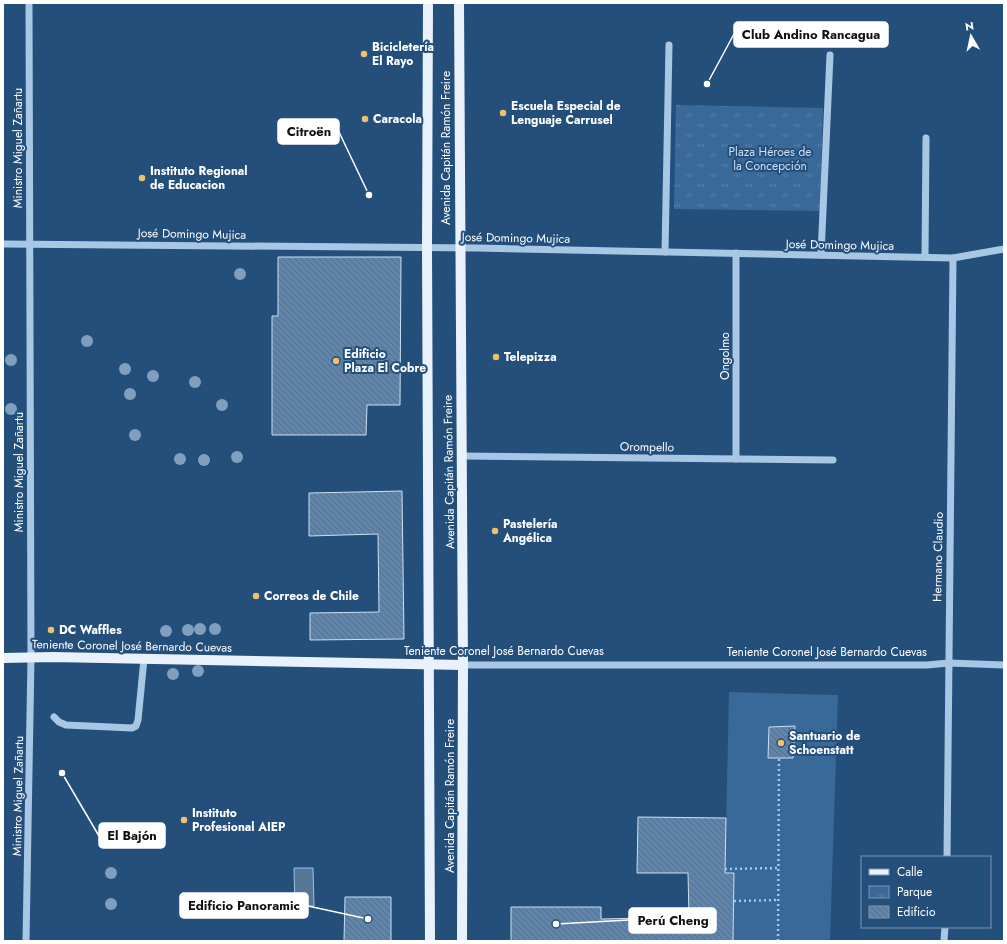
<svg xmlns="http://www.w3.org/2000/svg" width="1007" height="944" font-family="Jost,sans-serif">
	<style>
		.grass { fill: #386998 }
		.park { fill: url(#park-tufts) }
		.water { fill: #577696; stroke: #9cc2e5 }
		.building { fill: url(#building-back-hatch); stroke: #cbe0f4 }
		.lines { fill: none; stroke-linecap: round; stroke-linejoin: round }
		.path { stroke: #a8c7e4; stroke-width: 2.5; stroke-dasharray: 2 3; stroke-linecap: butt }
		.minor { stroke: #a8c7e4; stroke-width: 7 }
		.major { stroke: #e8f1fc; stroke-width: 10 }
		.tree { fill: #809fbe }
		.poi-dot { fill: #eec16c; stroke: #244f7b; stroke-width: 1.5 }
		.labels { text-anchor: middle; dominant-baseline: central; stroke-width: 4; stroke-linejoin: round; paint-order: stroke }
		.poi-label { font-size: 12px; font-weight: bold; fill: #fff; stroke: #244f7b; text-anchor: start }
		.street-label { font-size: 12px; fill: #fff; stroke: #244f7b }
		.park-label { font-size: 12px; fill: #cbe0f4; stroke: #244f7b }
		.leader { fill: none; stroke: #fff; stroke-width: 1.5 }
		.callout-dot { fill: #fff; stroke: #244f7b; stroke-width: 1.5 }
		.callout { fill: #fff; stroke: #fff; stroke-width: 1.5 }
		.callout-label { font-size: 13px; text-anchor: middle; font-weight: bold; fill: #111 }
	</style>
	<defs>
		<pattern id="park-tufts" width="24" height="20" patternUnits="userSpaceOnUse"><rect width="24" height="20" fill="#386998"/><path d="M3 7l-1-3M5 7V3M7 7l1-3M15 17l-1-3M17 17v-4M19 17l1-3" fill="none" stroke="#5680a7"/></pattern>
		<pattern id="building-back-hatch" width="6" height="6" patternUnits="userSpaceOnUse"><rect width="6" height="6" fill="#5d85ad"/><path d="M-1 5l2 2M0 0l6 6M5-1l2 2" fill="none" stroke="#566e86"/></pattern>
	</defs>
	<rect width="100%" height="100%" fill="#244f7b"/>
	<path class="grass" d="M729 692 838 695 830 941H733L734 873H725Z"/>
	<path class="park" d="M676 105 823 108 820 211 674 209Z"/>
	<path class="water" d="M294 868H313L314 906 295 907Z"/>
	<g class="building">
		<path d="M278 257H401L400 405H367L366 435H272V316H278Z"/>
		<path d="M402 491 404 639 310 640V613L379 612 378 534 309 536V493Z"/>
		<path d="M795 726 793 758H768L769 727Z"/>
		<path d="M638 817 726 818 725 873H734L733 941H511V907H601V919L689 917 688 873H637Z"/>
		<path d="M345 897H391V941H344Z"/>
	</g>
	<g class="lines">
		<g class="path">
			<path d="M725 869 779 868"/>
			<path d="M734 901 778 900"/>
			<path d="M778 941 779 758"/>
		</g>
		<g class="minor">
			<path d="M3 244 477 248 953 258 1004 249"/>
			<path d="M665 252 669 45"/>
			<path d="M736 253V459"/>
			<path d="M821 255 830 55"/>
			<path d="M925 257 926 138"/>
			<path d="M461 456 833 460"/>
			<path d="M463 665H927L949 663 1004 665"/>
			<path d="M54 717 59 722 66 725 132 728 136 726 138 720 144 659"/>
			<path d="M947 857 953 258"/>
			<path d="M26 941 31 658 29 3"/>
			<path d="M944 941 945 927"/>
		</g>
		<g class="major">
			<path d="M428 3 427 247 430 941"/>
			<path d="M459 3 463 665 462 941"/>
			<path d="M3 658 53 657 463 665"/>
		</g>
	</g>
	<g class="tree">
		<circle cx="240" cy="274" r="6"/>
		<circle cx="87" cy="341" r="6"/>
		<circle cx="11" cy="360" r="6"/>
		<circle cx="125" cy="369" r="6"/>
		<circle cx="153" cy="376" r="6"/>
		<circle cx="195" cy="382" r="6"/>
		<circle cx="130" cy="394" r="6"/>
		<circle cx="222" cy="405" r="6"/>
		<circle cx="11" cy="409" r="6"/>
		<circle cx="135" cy="435" r="6"/>
		<circle cx="237" cy="457" r="6"/>
		<circle cx="180" cy="459" r="6"/>
		<circle cx="204" cy="460" r="6"/>
		<circle cx="200" cy="629" r="6"/>
		<circle cx="215" cy="629" r="6"/>
		<circle cx="188" cy="630" r="6"/>
		<circle cx="166" cy="631" r="6"/>
		<circle cx="198" cy="671" r="6"/>
		<circle cx="173" cy="674" r="6"/>
		<circle cx="111" cy="873" r="6"/>
		<circle cx="111" cy="904" r="6"/>
	</g>
	<g class="poi-dot">
		<circle cx="364" cy="54" r="4"/>
		<circle cx="503" cy="113" r="4"/>
		<circle cx="365" cy="119" r="4"/>
		<circle cx="142" cy="178" r="4"/>
		<circle cx="496" cy="357" r="4"/>
		<circle cx="336" cy="361" r="4"/>
		<circle cx="495" cy="531" r="4"/>
		<circle cx="256" cy="596" r="4"/>
		<circle cx="51" cy="630" r="4"/>
		<circle cx="781" cy="743" r="4"/>
		<circle cx="184" cy="820" r="4"/>
	</g>
	<g class="labels">
		<g class="poi-label">
			<text x="372" y="47">Bicicletería<tspan x="372" dy="14">El Rayo</tspan></text>
			<text x="511" y="106">Escuela Especial de<tspan x="511" dy="14">Lenguaje Carrusel</tspan></text>
			<text x="373" y="119">Caracola</text>
			<text x="150" y="171">Instituto Regional<tspan x="150" dy="14">de Educacion</tspan></text>
			<text x="344" y="354">Edificio<tspan x="344" dy="14">Plaza El Cobre</tspan></text>
			<text x="504" y="357">Telepizza</text>
			<text x="503" y="524">Pastelería<tspan x="503" dy="14">Angélica</tspan></text>
			<text x="264" y="596">Correos de Chile</text>
			<text x="59" y="630">DC Waffles</text>
			<text x="789" y="736">Santuario de<tspan x="789" dy="14">Schoenstatt</tspan></text>
			<text x="192" y="813">Instituto<tspan x="192" dy="14">Profesional AIEP</tspan></text>
		</g>
		<g class="street-label">
			<text transform="translate(18 148) rotate(-90)">Ministro Miguel Zañartu</text>
			<text transform="translate(446 148) rotate(-90)">Avenida Capitán Ramón Freire</text>
			<text transform="translate(192 234) rotate(1)">José Domingo Mujica</text>
			<text transform="translate(516 238) rotate(1)">José Domingo Mujica</text>
			<text transform="translate(840 245) rotate(1)">José Domingo Mujica</text>
			<text transform="translate(725 356) rotate(-90)">Ongolmo</text>
			<text transform="translate(647 447) rotate(1)">Orompello</text>
			<text transform="translate(19 472) rotate(-90)">Ministro Miguel Zañartu</text>
			<text transform="translate(449 472) rotate(-91)">Avenida Capitán Ramón Freire</text>
			<text transform="translate(938 557) rotate(-89)">Hermano Claudio</text>
			<text transform="translate(132 646) rotate(1)">Teniente Coronel José Bernardo Cuevas</text>
			<text x="504" y="651">Teniente Coronel José Bernardo Cuevas</text>
			<text x="827" y="652">Teniente Coronel José Bernardo Cuevas</text>
			<text transform="translate(18 796) rotate(-89)">Ministro Miguel Zañartu</text>
			<text transform="translate(450 796) rotate(-90)">Avenida Capitán Ramón Freire</text>
		</g>
		<g class="park-label">
			<text x="770" y="152">Plaza Héroes de<tspan x="770" dy="14">la Concepción</tspan></text>
		</g>
	</g>
	<path class="leader" d="M707 84L734 34M369 195L339 132M62 773L99 836M368 919L308 906M556 924L629 920"/>
	<g class="callout-dot">
		<circle cx="707" cy="84" r="4"/>
		<circle cx="369" cy="195" r="4"/>
		<circle cx="62" cy="773" r="4"/>
		<circle cx="368" cy="919" r="4"/>
		<circle cx="556" cy="924" r="4"/>
	</g>
	<g class="callout">
		<rect x="734" y="22" width="154" height="25" rx="4"/>
		<rect x="278" y="119" width="61" height="25" rx="4"/>
		<rect x="99" y="823" width="66" height="25" rx="4"/>
		<rect x="180" y="893" width="128" height="25" rx="4"/>
		<rect x="629" y="908" width="87" height="25" rx="4"/>
	</g>
	<g class="callout-label">
		<text x="811" y="39">Club Andino Rancagua</text>
		<text x="309" y="136">Citroën</text>
		<text x="132" y="840">El Bajón</text>
		<text x="244" y="910">Edificio Panoramic</text>
		<text x="673" y="925">Perú Cheng</text>
	</g>
	<rect width="1007" height="944" fill="none" stroke="#ffffff" stroke-width="8"/>
	<rect x="861" y="856" width="130" height="72" fill="#244f7b" stroke="#7c95b0"/>
	<rect x="869" y="869" width="20" height="6" fill="#e8f1fc" stroke="#7c95b0"/>
	<text x="897" y="876" font-size="12" fill="#ffffff">Calle</text>
	<rect x="869" y="886" width="20" height="12" fill="url(#park-tufts)" stroke="#7c95b0"/>
	<text x="897" y="896" font-size="12" fill="#ffffff">Parque</text>
	<rect x="869" y="906" width="20" height="12" fill="url(#building-back-hatch)" stroke="#7c95b0"/>
	<text x="897" y="916" font-size="12" fill="#ffffff">Edificio</text>
	<g transform="translate(971 36) rotate(351)" stroke="#244f7b" stroke-width="3" paint-order="stroke">
	<path d="M0-3L7 15L0 10L-7 15Z" fill="#ffffff"/>
	<text y="-6" font-size="11" font-weight="bold" text-anchor="middle" fill="#ffffff">N</text>
	</g>
</svg>
